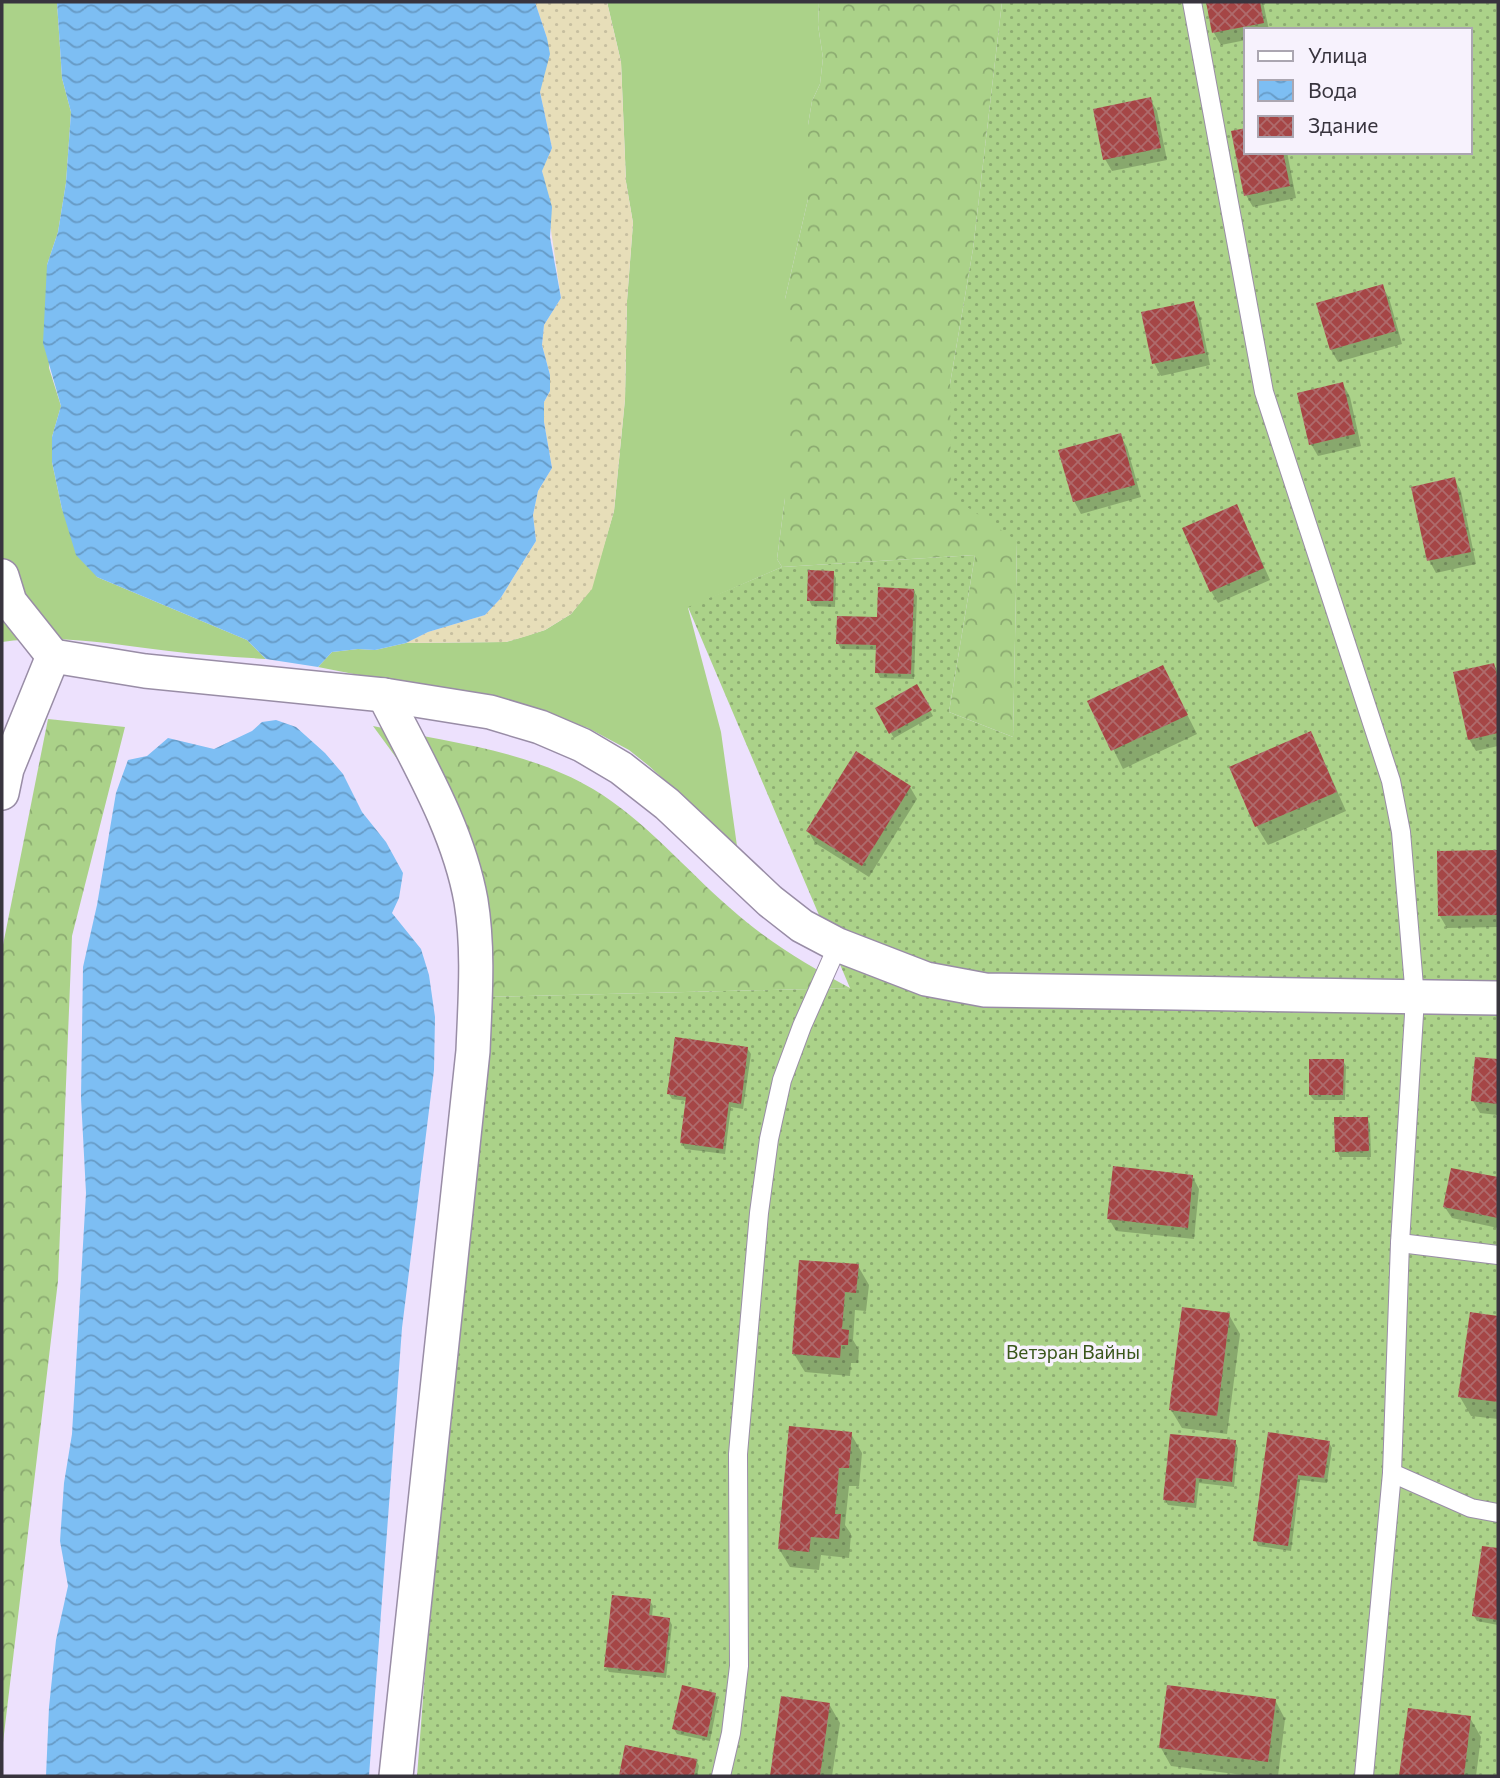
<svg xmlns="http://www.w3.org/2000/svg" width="1500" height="1778" font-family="Commissioner,sans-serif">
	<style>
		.grass { fill: #abd289 }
		.forest { fill: url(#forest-crowns) }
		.sand { fill: url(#sand-dots) }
		.garden { fill: url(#garden-dots); fill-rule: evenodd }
		.water { fill: url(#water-waves) }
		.shadow { fill: #0003 }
		.building { fill: url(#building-cross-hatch) }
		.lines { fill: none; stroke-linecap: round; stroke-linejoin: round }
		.lane-casing { stroke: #998da6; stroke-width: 20 }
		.street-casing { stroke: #998da6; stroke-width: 36 }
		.lane { stroke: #fff; stroke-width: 18 }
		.street { stroke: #fff; stroke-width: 33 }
		.labels { text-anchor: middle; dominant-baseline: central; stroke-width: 7; stroke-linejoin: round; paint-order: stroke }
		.park-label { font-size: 19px; fill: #39561a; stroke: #f7f2fd }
	</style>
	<defs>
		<pattern id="forest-crowns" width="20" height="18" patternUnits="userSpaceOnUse" patternTransform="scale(1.75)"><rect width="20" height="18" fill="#abd289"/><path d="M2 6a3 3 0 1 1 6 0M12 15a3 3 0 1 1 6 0" fill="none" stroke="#8cab71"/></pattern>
		<pattern id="sand-dots" width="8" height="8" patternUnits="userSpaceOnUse" patternTransform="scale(1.75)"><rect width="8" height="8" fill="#e7deb9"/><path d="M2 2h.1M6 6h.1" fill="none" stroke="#c7bfa0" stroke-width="1.8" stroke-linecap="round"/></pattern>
		<pattern id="garden-dots" width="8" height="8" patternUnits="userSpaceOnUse" patternTransform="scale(1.75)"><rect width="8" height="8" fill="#abd289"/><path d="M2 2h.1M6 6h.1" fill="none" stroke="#8cab71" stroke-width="1.8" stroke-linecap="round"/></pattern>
		<pattern id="water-waves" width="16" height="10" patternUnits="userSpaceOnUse" patternTransform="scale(1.75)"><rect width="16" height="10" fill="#7dbef3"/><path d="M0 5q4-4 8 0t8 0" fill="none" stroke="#679bc6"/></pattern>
		<pattern id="building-cross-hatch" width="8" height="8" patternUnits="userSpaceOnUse" patternTransform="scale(1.75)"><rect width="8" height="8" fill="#a54646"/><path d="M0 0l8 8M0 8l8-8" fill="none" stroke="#ae6b6c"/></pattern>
	</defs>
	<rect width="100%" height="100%" fill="#ede1fd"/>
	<g class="grass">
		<path d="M2 2H57L62 78 71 112 66 183 58 232 47 265 49 368 61 406 52 437V462L62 509 97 577 247 640 266 659C234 657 201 655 169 651 110 644 61 634 2 642Z"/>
		<path d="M607 2H819L818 25 823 58 820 84 812 101 808 125V199L785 299V498L777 559 782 567 688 608 721 732 737 846 649 766 629 750 588 728 532 709 318 667 332 652 358 649 375 650 406 643 506 642 545 630 571 614 591 589 614 511 625 399 627 301 633 223 626 182 621 62Z"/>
	</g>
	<g class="forest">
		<path d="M819 2H1002L973 249 950 384 1017 541 1013 737 949 712 975 555 782 567 777 559 785 498V299L808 199V125L812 101 820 84 823 58 818 25Z"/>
		<path d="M48 719 125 727 72 936 58 1281 2 1751V950Z"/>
		<path d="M373 726C447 742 527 750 593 789 645 820 685 869 730 908 767 941 807 965 850 988L484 997 466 895 411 778Z"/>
	</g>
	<path class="sand" d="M535 2H607L621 62 626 182 633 223 627 301 625 399 614 511 592 589 571 614 545 630 527 636 506 642 406 643 428 632 485 615 500 599 536 541 533 515 538 491 552 468 544 422V402L550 391V375L542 345 544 325 561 298 542 170 552 148 540 92 547 38Z"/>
	<path class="garden" d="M1002 2H1498V1776H417L448 1377 484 997 850 988 688 607 782 567 975 555 949 712 1013 737 1017 541 951 496 950 384 973 249ZM1246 30H1470V152H1246Z"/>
	<g class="water">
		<path d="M57 2H535L547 38 550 54 540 92 552 148 542 171 552 207 550 237 561 298 544 325 542 345 550 375V391L544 402V422L552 468 538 491 533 515 536 541 500 599 485 615 428 632 406 643 375 650 358 649 332 652 318 667 266 659 247 640 97 577 76 555 62 509 52 462V437L61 406 43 343 47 265 58 232 66 183 71 112 62 78Z"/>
		<path d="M276 720 296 727 325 753 343 774 362 812 386 842 403 873 399 898 392 913 421 949 429 975 435 1017 434 1070 402 1328 369 1776H46L49 1707 56 1640 68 1586 60 1541 64 1483 72 1434 86 1193 81 1098 83 967 97 905 116 793 128 760 147 756 168 738 214 749 252 731 262 722Z"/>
	</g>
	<g class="shadow">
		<path d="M1207 2H1263L1269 30H1246V40L1221 45 1214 33Z"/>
		<path d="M1150 99 1157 111 1167 160 1112 171 1105 159Z"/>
		<path d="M1246 129V152H1287L1296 198 1253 207 1246 195 1233 132Z"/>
		<path d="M1382 286 1389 298 1402 344 1338 362 1331 350 1319 304Z"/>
		<path d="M1193 303 1200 316 1210 365 1161 376 1154 363Z"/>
		<path d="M1343 384 1350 397 1361 446 1318 456 1311 444Z"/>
		<path d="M1120 435 1127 447 1141 497 1081 514 1074 501Z"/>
		<path d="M1454 479 1461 491 1476 564 1436 573 1429 560Z"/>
		<path d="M1243 519 1270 580 1218 603 1211 591Z"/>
		<path d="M833 573 836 578 835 607 812 606 809 600Z"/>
		<path d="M913 590 917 596 914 679 880 678 877 672V650L841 649 838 643 879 619Z"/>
		<path d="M1494 665 1498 673V746L1476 751 1469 739Z"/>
		<path d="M1163 667 1197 734 1123 769 1090 702Z"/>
		<path d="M917 687 933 716 894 738 877 709Z"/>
		<path d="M1310 733 1320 752 1346 811 1268 845 1257 827 1231 768Z"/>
		<path d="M910 787 917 799 869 877 815 843 808 831Z"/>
		<path d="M1498 852V927L1447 928 1440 916 1438 853Z"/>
		<path d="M747 1048 751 1054 743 1109 731 1107 725 1154 685 1149 682 1143 687 1101 672 1099 669 1094Z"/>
		<path d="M1477 1058 1498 1060V1115L1480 1113 1473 1101Z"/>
		<path d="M1343 1061 1346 1066 1345 1100H1314L1310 1095Z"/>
		<path d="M1367 1118 1370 1124 1371 1157H1340L1337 1151Z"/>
		<path d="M1452 1170 1498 1179V1228L1452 1218 1444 1206Z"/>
		<path d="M1192 1176 1199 1189 1194 1239 1116 1231 1109 1219Z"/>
		<path d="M858 1266 869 1285 866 1311 855 1310 853 1340 859 1350 858 1363H851L850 1376 805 1372 794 1354Z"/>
		<path d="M1471 1314 1498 1318V1419L1471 1416 1460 1397Z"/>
		<path d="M1229 1315 1240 1334 1227 1434 1182 1428 1171 1410Z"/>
		<path d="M851 1434 862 1453 859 1486H849L845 1525 851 1534 849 1558 821 1555 819 1570 790 1567 779 1549Z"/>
		<path d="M1270 1434 1329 1443 1332 1448 1327 1483 1300 1480 1291 1551 1258 1546 1255 1540Z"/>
		<path d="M1235 1442 1238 1448 1234 1487 1199 1483 1196 1508 1168 1505 1165 1500Z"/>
		<path d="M1484 1548 1498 1550V1625L1477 1621 1474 1616Z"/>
		<path d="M650 1601 653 1606 652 1617 669 1619 672 1625 666 1678 609 1672 606 1667Z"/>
		<path d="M715 1694 718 1700 710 1741 677 1734 674 1729Z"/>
		<path d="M783 1698 829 1704 840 1723 832 1776H772Z"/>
		<path d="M1275 1700 1285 1719 1278 1776H1251L1171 1766 1161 1748Z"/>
		<path d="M1409 1710 1470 1718 1481 1737 1476 1776H1401Z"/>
		<path d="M626 1747 696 1760 699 1766 697 1776H621Z"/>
	</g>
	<g class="building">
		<path d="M1206 2H1260L1264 23 1212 33Z"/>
		<path d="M1151 97 1161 148 1103 160 1093 109Z"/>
		<path d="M1246 128V152H1283L1290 186 1244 196 1231 131Z"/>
		<path d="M1383 284 1396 331 1330 350 1316 303Z"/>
		<path d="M1194 301 1205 353 1152 364 1141 312Z"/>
		<path d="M1343 382 1355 434 1309 445 1297 393Z"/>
		<path d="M1121 433 1135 485 1073 502 1058 450Z"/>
		<path d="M1455 477 1471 552 1427 561 1411 487Z"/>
		<path d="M1237 504 1264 568 1210 592 1182 528Z"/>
		<path d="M808 570 834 571 833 601H807Z"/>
		<path d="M878 587 914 589 911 674 875 673 876 645 836 644 837 616 877 617Z"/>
		<path d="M1494 663 1498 680V733L1468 740 1453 672Z"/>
		<path d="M1163 665 1188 715 1111 751 1087 701Z"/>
		<path d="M917 684 932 710 889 734 875 708Z"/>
		<path d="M1311 731 1337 792 1255 827 1229 767Z"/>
		<path d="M856 751 911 786 862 866 806 831Z"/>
		<path d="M1498 850V915L1438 916 1437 851Z"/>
		<path d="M675 1037 748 1047 741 1104 729 1102 723 1149 680 1143 686 1097 667 1094Z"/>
		<path d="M1475 1057 1498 1059V1104L1471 1101Z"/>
		<path d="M1309 1059H1344L1343 1095H1309Z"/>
		<path d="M1334 1117H1368L1369 1151 1335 1152Z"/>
		<path d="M1113 1166 1193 1175 1188 1228 1107 1219Z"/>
		<path d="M1451 1168 1498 1177V1218L1443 1207Z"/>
		<path d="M799 1260 859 1264 856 1293 845 1292 842 1329 849 1330 848 1345H841L840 1358 792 1354Z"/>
		<path d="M1182 1307 1230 1313 1217 1416 1169 1410Z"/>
		<path d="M1470 1312 1498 1316V1402L1458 1397Z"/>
		<path d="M789 1426 852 1432 849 1468H839L835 1514H841L839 1539 811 1537 809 1552 778 1549Z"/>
		<path d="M1268 1432 1330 1441 1324 1478 1298 1475 1288 1546 1253 1541Z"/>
		<path d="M1170 1434 1236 1440 1232 1482 1196 1478 1194 1503 1163 1500Z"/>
		<path d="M1482 1546 1498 1548V1620L1472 1616Z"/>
		<path d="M612 1595 651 1599 649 1615 670 1618 664 1673 604 1667Z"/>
		<path d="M682 1685 716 1693 707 1737 672 1729Z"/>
		<path d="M1167 1685 1276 1699 1268 1762 1159 1748Z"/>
		<path d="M781 1696 830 1703 820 1776H770Z"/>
		<path d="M1408 1708 1471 1716 1464 1776H1399Z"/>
		<path d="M625 1745 697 1759 694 1776H619Z"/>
	</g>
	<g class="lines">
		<defs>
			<g id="lane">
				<path d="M1192 2 1264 392 1391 781 1401 832 1415 998 1400 1243 1392 1473 1364 1776"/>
				<path d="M1400 1243 1498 1255"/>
				<path d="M1392 1473 1471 1508 1498 1513"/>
				<path d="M721 1776 731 1733 739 1666 738 1454 759 1213 769 1139 782 1080 802 1026 838 945"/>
			</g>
			<g id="street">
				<path d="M2 576 10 602 53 656"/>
				<path d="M384 695C417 761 458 828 471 901 479 950 475 1001 473 1051L396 1776"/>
				<path d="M2 793 7 769 53 656 145 671 384 695 490 712 540 727 582 745 621 768 667 804 770 901 802 926 838 945 926 979 985 990 1498 998"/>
			</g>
		</defs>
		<use href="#lane" class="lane-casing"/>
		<use href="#street" class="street-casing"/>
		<use href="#lane" class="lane"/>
		<use href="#street" class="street"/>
	</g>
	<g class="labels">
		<g class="park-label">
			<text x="1073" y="1351">Ветэран Вайны</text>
		</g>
	</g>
	<rect width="1500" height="1778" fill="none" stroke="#38343e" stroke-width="7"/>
	<rect x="1244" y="28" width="228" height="126" fill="#f7f2fd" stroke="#aba6b1" stroke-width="2"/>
	<rect x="1258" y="51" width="35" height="10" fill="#ffffff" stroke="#aba6b1" stroke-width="2"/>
	<text x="1308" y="63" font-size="21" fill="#38343e">Улица</text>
	<rect x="1258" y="80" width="35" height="21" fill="url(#water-waves)" stroke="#aba6b1" stroke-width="2"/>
	<text x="1308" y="98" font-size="21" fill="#38343e">Вода</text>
	<rect x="1258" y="116" width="35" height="21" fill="url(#building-cross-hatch)" stroke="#aba6b1" stroke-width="2"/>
	<text x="1308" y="133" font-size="21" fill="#38343e">Здание</text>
</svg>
